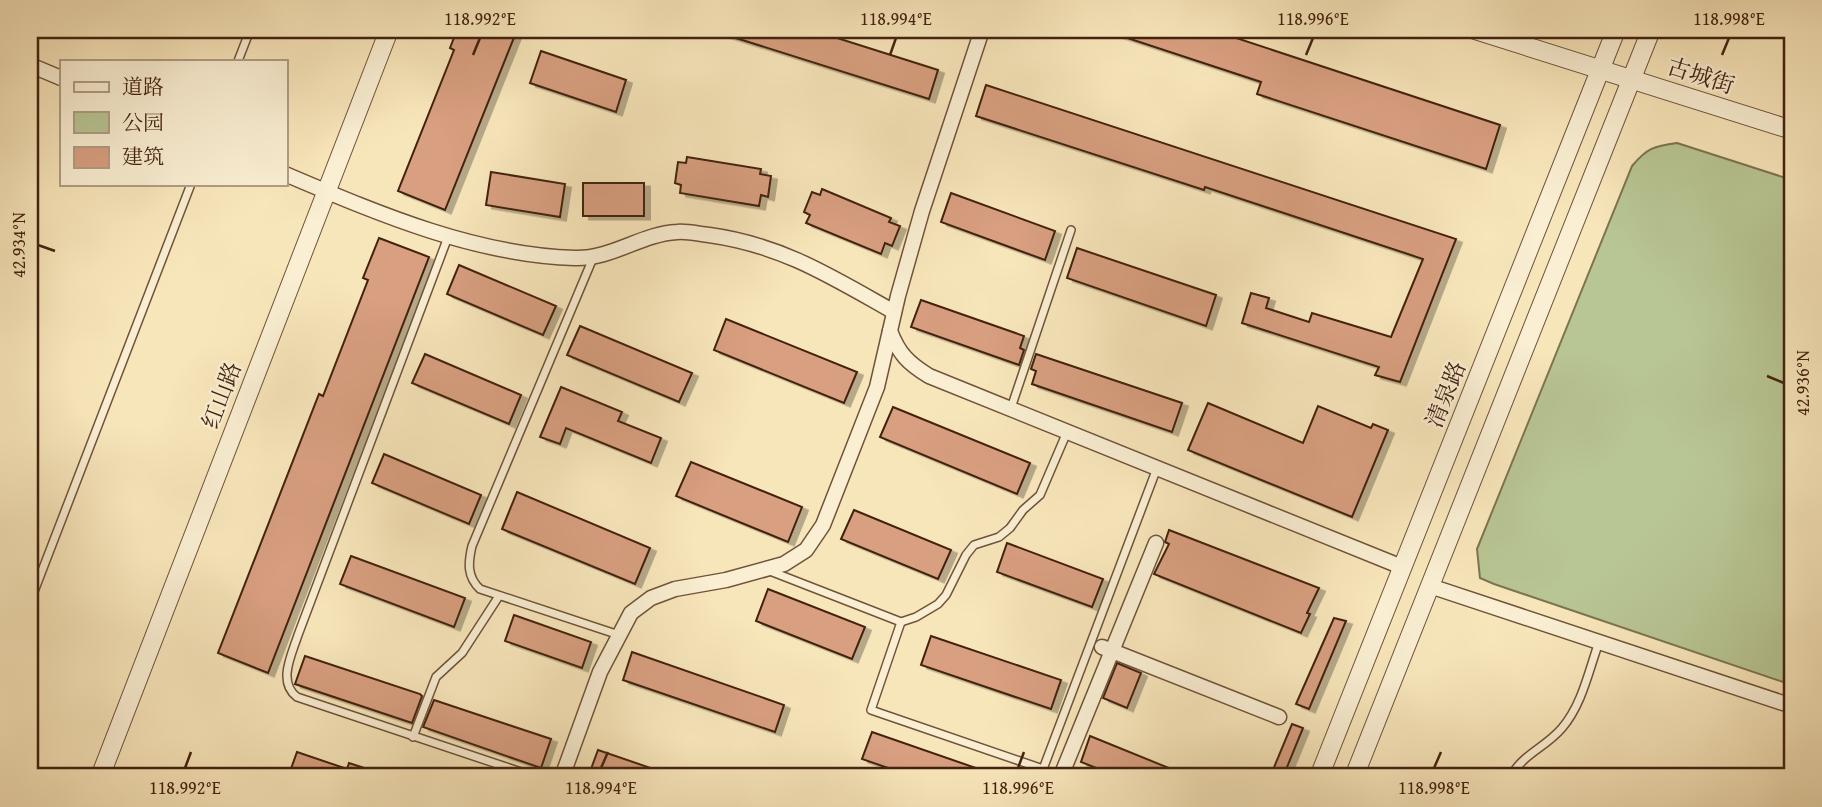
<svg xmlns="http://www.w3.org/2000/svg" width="1822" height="807" font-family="'Gentium Book Plus','Noto Serif SC',serif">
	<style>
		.green { fill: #b8c694; stroke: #7e7452; stroke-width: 2 }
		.building { fill: #d89f80; stroke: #43220f; stroke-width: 2; filter: url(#shadow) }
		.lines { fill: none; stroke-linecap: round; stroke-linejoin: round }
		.service-casing { stroke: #70533a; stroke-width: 10 }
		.minor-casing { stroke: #70533a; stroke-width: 17 }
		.tertiary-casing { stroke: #70533a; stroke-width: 20 }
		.service { stroke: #faefd3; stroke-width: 7 }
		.minor { stroke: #faefd3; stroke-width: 14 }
		.tertiary { stroke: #faefd3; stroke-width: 18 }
		.ticks { fill: none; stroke: #43220f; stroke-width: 2.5 }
		.labels { text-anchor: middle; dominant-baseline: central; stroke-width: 5; stroke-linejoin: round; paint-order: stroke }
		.street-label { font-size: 23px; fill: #43220f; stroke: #faefd3 }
		.neatline { fill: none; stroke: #43220f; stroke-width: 2.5 }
		.ticks-label { font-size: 18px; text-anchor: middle; fill: #43220f }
	</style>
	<defs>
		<filter id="shadow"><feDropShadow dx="6" dy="3.5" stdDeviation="0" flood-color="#0004"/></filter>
	</defs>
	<rect width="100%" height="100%" fill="#f8e6bb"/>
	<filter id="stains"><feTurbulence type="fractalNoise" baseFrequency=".00286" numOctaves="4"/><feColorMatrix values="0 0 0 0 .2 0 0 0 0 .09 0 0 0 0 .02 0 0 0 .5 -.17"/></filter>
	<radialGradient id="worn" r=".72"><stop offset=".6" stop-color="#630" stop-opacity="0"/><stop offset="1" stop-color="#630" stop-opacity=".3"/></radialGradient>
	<path class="green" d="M1677 143 1792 180V685L1494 584 1480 578 1477 549 1632 166C1647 148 1654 146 1677 143Z"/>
	<g class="building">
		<path d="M457 30H517L445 210 398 191 454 50 450 48Z"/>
		<path d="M721 30H812L938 70 929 99 720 33Z"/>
		<path d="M1110 30H1212L1500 125 1486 169 1257 94 1261 82 1109 32Z"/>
		<path d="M541 51 626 80 616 112 530 83Z"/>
		<path d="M986 85 1456 239 1400 382 1375 375 1379 367 1242 323 1251 293 1269 298 1266 308 1309 322 1312 313 1391 337 1423 259 1205 187 1204 190 976 116Z"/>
		<path d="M687 157 761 169 760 174 771 176 768 197 761 195 759 206 680 193 681 185 675 183 678 162 686 163Z"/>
		<path d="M491 172 565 184 560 217 486 205Z"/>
		<rect x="583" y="183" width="61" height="33"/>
		<path d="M822 189 891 218 889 222 900 226 892 246 885 243 881 254 806 223 810 215 804 212 812 192 820 195Z"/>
		<path d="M951 193 1055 231 1045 260 941 222Z"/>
		<path d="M379 238 429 257 268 673 218 653 319 394 323 396 368 280 363 278Z"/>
		<path d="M1077 248 1216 295 1206 326 1067 278Z"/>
		<path d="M459 265 556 306 543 335 447 294Z"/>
		<path d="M921 300 1024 336 1020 348 1024 350 1019 365 911 327Z"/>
		<path d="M726 319 857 372 844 403 714 350Z"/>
		<path d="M580 326 692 373 679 402 567 355Z"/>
		<path d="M425 354 521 395 509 424 412 383Z"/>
		<path d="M1036 354 1182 403 1172 432 1032 384 1036 371 1031 369Z"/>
		<path d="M561 387 622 412 618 421 661 438 651 463 566 428 560 444 540 437Z"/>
		<path d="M1208 403 1303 443 1318 406 1371 428 1373 424 1388 430 1352 517 1188 450Z"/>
		<path d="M893 407 1030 463 1017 494 880 437Z"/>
		<path d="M384 454 481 495 469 524 372 483Z"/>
		<path d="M691 462 802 507 788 542 676 496Z"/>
		<path d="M517 492 650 548 635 584 502 529Z"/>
		<path d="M854 510 951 550 938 579 841 539Z"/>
		<path d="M1169 530 1319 588 1307 613 1310 614 1301 633 1154 574 1169 544 1165 542Z"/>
		<path d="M1007 543 1103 579 1092 607 997 572Z"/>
		<path d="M351 556 465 598 454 627 340 584Z"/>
		<path d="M768 589 865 627 852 659 756 621Z"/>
		<path d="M514 615 591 642 582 668 505 641Z"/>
		<path d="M1334 618 1346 621 1309 709 1296 704Z"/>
		<path d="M931 636 1061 680 1051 709 921 665Z"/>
		<path d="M632 652 784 705 775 732 623 680Z"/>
		<path d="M305 656 420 694 422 696 412 723 295 684Z"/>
		<path d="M1117 663 1141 673 1127 708 1103 698Z"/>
		<path d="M434 700 551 739 541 768 423 727Z"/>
		<path d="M1292 724 1303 728 1283 777H1270Z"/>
		<path d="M872 732 996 775V777H914L862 759Z"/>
		<path d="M1090 736 1191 777H1119L1081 762Z"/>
		<path d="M598 750 671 775 670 777H588Z"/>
		<path d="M297 752 347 769 349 763 386 775V777H288Z"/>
	</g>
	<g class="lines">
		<defs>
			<g id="service">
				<path d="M238 61 250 30"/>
				<path d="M448 237 298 635C292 654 277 682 297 697L536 777"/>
				<path d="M593 258 472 546C468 563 467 577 480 589L619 635"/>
				<path d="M1011 408 1071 230"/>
				<path d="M770 571 901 622 916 617 938 604 946 595 966 555 974 545 999 537 1010 528 1023 510 1040 495 1067 432"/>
				<path d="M30 602 191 184"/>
				<path d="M901 622 871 710 1043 769"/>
				<path d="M413 737 436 677 462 653 499 596"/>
				<path d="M1040 777 1157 468"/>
				<path d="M1510 777C1524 753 1545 748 1562 728 1582 705 1589 670 1599 642"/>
			</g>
			<g id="minor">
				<path d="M30 65 61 78"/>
				<path d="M285 174C377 213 474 255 575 258 612 259 641 234 677 232 687 231 699 234 709 235 782 245 832 277 894 312"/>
				<path d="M890 331C899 354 908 363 929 376L1402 567"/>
				<path d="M1430 586 1792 706"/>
				<path d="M1102 647 1279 717"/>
				<path d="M1061 776 1156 543"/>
				<path d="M562 777 600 672 631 613 651 598 675 589 726 580 784 564 806 550 823 525 877 387 898 296 922 211 982 30"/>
			</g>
			<g id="tertiary">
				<path d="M1475 30 1792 130"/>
				<path d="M100 777 389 30"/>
				<path d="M1319 777 1616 30"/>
				<path d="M1354 777 1651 30"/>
			</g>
		</defs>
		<use href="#service" class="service-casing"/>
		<use href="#minor" class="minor-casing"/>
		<use href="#tertiary" class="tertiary-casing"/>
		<use href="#service" class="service"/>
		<use href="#minor" class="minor"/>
		<use href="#tertiary" class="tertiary"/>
	</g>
	<path class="ticks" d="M473 55 480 38M890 55 896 38M1306 55 1313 38M1722 55 1729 38M38 245 55 251M1767 376 1784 383M185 768 191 752M601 768 608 752M1018 768 1024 752M1434 768 1441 752"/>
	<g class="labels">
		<g class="street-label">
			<text transform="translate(1701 75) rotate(18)">古城街</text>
			<text transform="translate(1445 394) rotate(-68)">清泉路</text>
			<text transform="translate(221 395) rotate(-69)">红山路</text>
		</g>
	</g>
	<rect width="1822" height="807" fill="none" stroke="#f8e6bb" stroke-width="77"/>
	<rect x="60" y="60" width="228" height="126" fill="#faefd3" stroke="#b19d85" stroke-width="2"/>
	<rect x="74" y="82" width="35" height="10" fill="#faefd3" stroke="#b19d85" stroke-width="2"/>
	<text x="122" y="94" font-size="21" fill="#43220f">道路</text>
	<rect x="74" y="112" width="35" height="21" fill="#b8c694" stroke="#b19d85" stroke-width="2"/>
	<text x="122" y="130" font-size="21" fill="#43220f">公园</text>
	<rect x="74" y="147" width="35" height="21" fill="#d89f80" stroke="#b19d85" stroke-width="2"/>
	<text x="122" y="164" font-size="21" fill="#43220f">建筑</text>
	<rect x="38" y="38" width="1746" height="730" class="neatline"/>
	<g class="ticks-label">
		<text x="480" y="25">118.992°E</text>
		<text x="896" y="25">118.994°E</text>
		<text x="1313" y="25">118.996°E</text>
		<text x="1729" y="25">118.998°E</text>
		<text transform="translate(19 245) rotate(-90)" y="6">42.934°N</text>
		<text transform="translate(1803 383) rotate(-90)" y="6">42.936°N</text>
		<text x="185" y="794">118.992°E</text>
		<text x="601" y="794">118.994°E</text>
		<text x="1018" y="794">118.996°E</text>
		<text x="1434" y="794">118.998°E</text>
	</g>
	<rect width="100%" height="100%" filter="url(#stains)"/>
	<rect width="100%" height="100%" fill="url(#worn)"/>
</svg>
